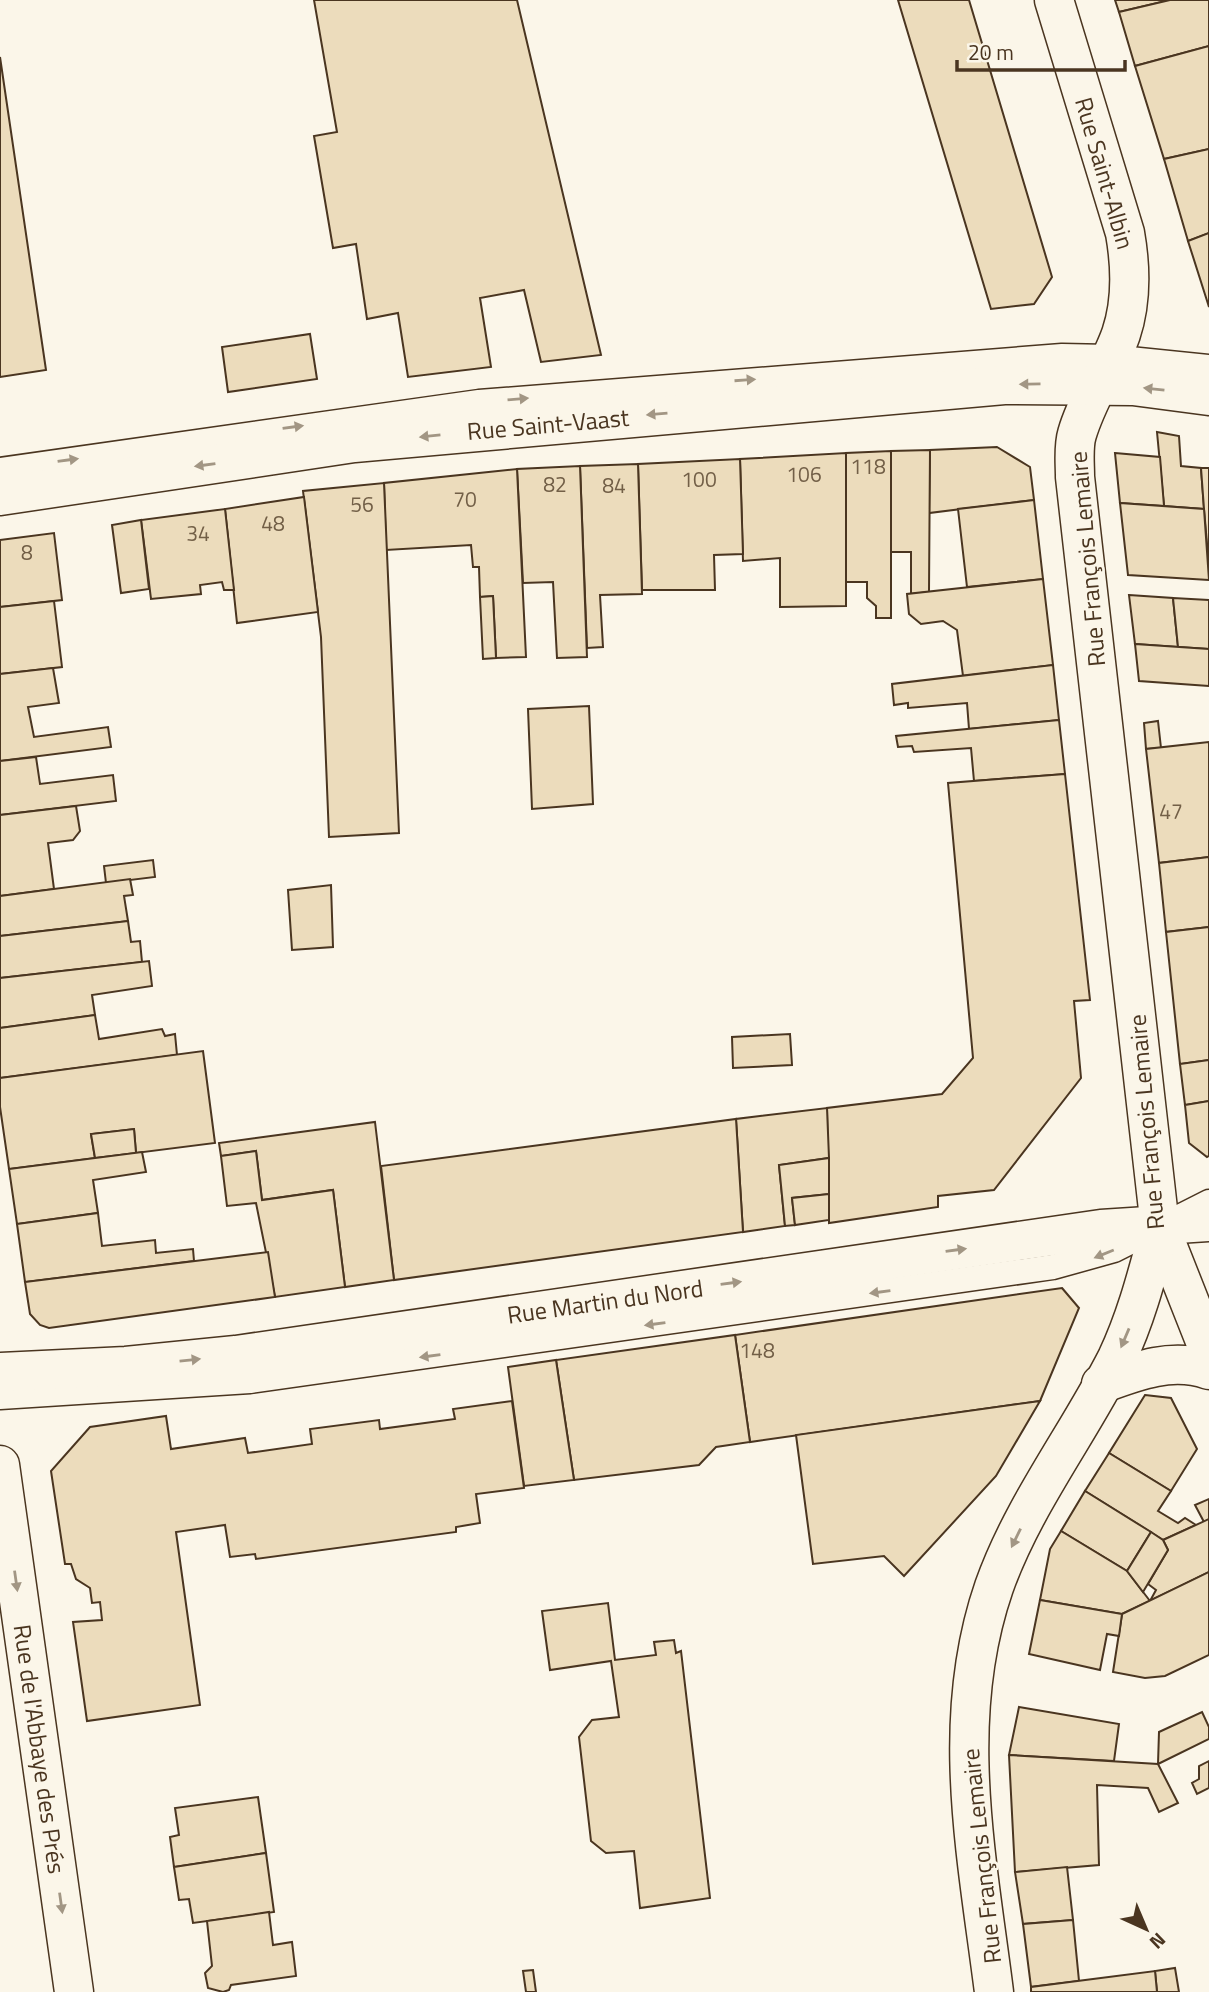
<svg xmlns="http://www.w3.org/2000/svg" width="1209" height="1992" font-family="'Titillium Web',sans-serif">
	<style>
		.building { fill: #ecdcbc; stroke: #4a3520; stroke-width: 2 }
		.lines { fill: none; stroke-linecap: round; stroke-linejoin: round }
		.lane-casing { stroke: #4a3520; stroke-width: 27 }
		.street-casing { stroke: #4a3520; stroke-width: 41 }
		.secondary-casing { stroke: #4a3520; stroke-width: 41 }
		.lane { stroke: #fbf6e9; stroke-width: 24 }
		.street { stroke: #fbf6e9; stroke-width: 38 }
		.secondary { stroke: #fbf6e9; stroke-width: 38 }
		.oneway { fill: #a29684 }
		.labels { text-anchor: middle; dominant-baseline: central; stroke-width: 5; stroke-linejoin: round; paint-order: stroke }
		.number-label { font-size: 21px; fill: #725f47 }
		.street-label { font-size: 24px; fill: #4a3520; stroke: #fbf6e9 }
	</style>
	<rect width="100%" height="100%" fill="#fbf6e9"/>
	<g class="building">
		<path d="M314 0H517L601 355 541 362 524 290 480 298 491 367 408 377 398 313 367 319 356 244 333 248 314 136 337 132Z"/>
		<path d="M898 0H969L1052 277 1034 304 991 309Z"/>
		<path d="M1115 0H1170L1119 12Z"/>
		<path d="M1170 0H1209V46L1135 66 1119 12Z"/>
		<path d="M1209 46V149L1164 159 1135 66Z"/>
		<path d="M0 57 46 370 0 377Z"/>
		<path d="M1209 149V233L1188 241 1164 159Z"/>
		<path d="M1209 233V307L1188 241Z"/>
		<path d="M310 334 317 379 228 392 222 347Z"/>
		<path d="M1157 432 1179 436 1181 466 1201 468 1204 509 1164 506Z"/>
		<path d="M997 447 1030 467 1034 500 929 513 930 450Z"/>
		<path d="M930 450 929 592 911 594V552H891V451Z"/>
		<path d="M891 451V618H876V606L867 598V582H846V453Z"/>
		<path d="M846 453V606L780 607V558L743 561 740 459Z"/>
		<path d="M1115 453 1160 457 1164 506 1120 503Z"/>
		<path d="M740 459 743 554 714 555 715 590H642L638 464Z"/>
		<path d="M638 464 642 594 600 595 603 647 587 648 580 466Z"/>
		<path d="M580 466 587 657 557 658 553 582 523 583 517 469Z"/>
		<path d="M1201 468H1209V567L1204 509Z"/>
		<path d="M517 469 526 657 496 658 493 596 480 597 479 567H473L471 545 386 550 384 483Z"/>
		<path d="M384 483 399 833 329 837 321 637 303 491Z"/>
		<path d="M304 497 318 612 237 623 225 509Z"/>
		<path d="M1034 500 1043 579 967 587 958 509Z"/>
		<path d="M1120 503 1204 509 1209 580 1128 575Z"/>
		<path d="M225 509 234 590H224L222 582 200 585 201 594 151 599 141 520Z"/>
		<path d="M141 520 149 589 121 593 112 525Z"/>
		<path d="M54 533 62 600 0 607V540Z"/>
		<path d="M1043 579 1053 665 963 676 957 630 943 621 921 624 909 614 907 594Z"/>
		<path d="M1129 595 1173 598 1178 647 1135 644Z"/>
		<path d="M493 596 496 658 483 659 480 597Z"/>
		<path d="M1173 598 1209 600V649L1178 647Z"/>
		<path d="M54 601 62 667 0 674V607Z"/>
		<path d="M1135 644 1209 649V686L1139 681Z"/>
		<path d="M1053 665 1059 720 969 729 967 703 908 708V703L894 705 892 684Z"/>
		<path d="M53 668 59 703 28 707 34 737 108 727 111 747 0 761V674Z"/>
		<path d="M589 706 593 804 532 809 528 709Z"/>
		<path d="M1059 720 1065 774 974 781 971 748 914 752 912 746 898 747 896 736Z"/>
		<path d="M1158 721 1161 748 1146 749 1144 723Z"/>
		<path d="M1209 742V857L1159 863 1146 749Z"/>
		<path d="M36 757 40 784 113 775 116 801 0 815V761Z"/>
		<path d="M1065 774 1090 1000 1074 1001 1081 1078 994 1190 938 1196V1207L829 1223 827 1108 942 1094 973 1058 948 783Z"/>
		<path d="M76 806 80 831 73 840 48 843 54 889 0 896V815Z"/>
		<path d="M1209 857V927L1166 932 1159 863Z"/>
		<path d="M153 860 155 877 106 883 104 866Z"/>
		<path d="M130 879 133 895 124 896 128 921 0 936V896Z"/>
		<path d="M331 885 333 947 292 950 288 890Z"/>
		<path d="M128 921 131 942 140 941 142 962 0 978V936Z"/>
		<path d="M1209 927V1060L1180 1064 1166 932Z"/>
		<path d="M149 961 152 986 92 995 95 1015 0 1028V978Z"/>
		<path d="M95 1015 99 1039 162 1029 165 1036 175 1034 177 1055 0 1078V1028Z"/>
		<path d="M790 1034 792 1065 733 1068 732 1037Z"/>
		<path d="M203 1051 215 1143 136 1153 134 1129 91 1134 95 1158 9 1169 0 1107V1078Z"/>
		<path d="M1209 1060V1101L1185 1105 1180 1064Z"/>
		<path d="M1209 1101V1156L1207 1157 1189 1143 1185 1105Z"/>
		<path d="M827 1108 829 1158 779 1165 785 1226 743 1232 736 1119Z"/>
		<path d="M736 1119 743 1232 394 1280 381 1166Z"/>
		<path d="M375 1122 394 1280 345 1287 333 1190 262 1200 256 1151 221 1156 219 1143Z"/>
		<path d="M134 1129 136 1153 95 1158 91 1134Z"/>
		<path d="M256 1151 262 1200 333 1190 345 1287 275 1297 256 1203 227 1206 221 1156Z"/>
		<path d="M142 1152 146 1172 93 1180 98 1213 17 1224 9 1169Z"/>
		<path d="M829 1158V1194L792 1198 795 1225 785 1226 779 1165Z"/>
		<path d="M829 1194V1220L795 1225 792 1198Z"/>
		<path d="M98 1213 102 1246 155 1240 156 1253 193 1249 194 1261 25 1282 17 1224Z"/>
		<path d="M268 1252 275 1297 49 1328 40 1325 30 1314 25 1282Z"/>
		<path d="M1062 1288 1079 1308 1040 1401 750 1442 735 1335Z"/>
		<path d="M735 1335 750 1442 716 1447 699 1465 574 1480 556 1360Z"/>
		<path d="M556 1360 574 1480 524 1486 508 1367Z"/>
		<path d="M1145 1395 1171 1398 1197 1449 1171 1491 1109 1453Z"/>
		<path d="M512 1401 524 1488 476 1494 480 1523 456 1527V1532L256 1559 255 1554 230 1557 225 1525 176 1532 200 1705 87 1721 73 1622 102 1620 100 1602 92 1603 90 1588 76 1579 71 1564H65L51 1471 90 1427 166 1416 171 1449 245 1438 248 1453 312 1444 310 1429 379 1420 380 1429 455 1419 453 1409Z"/>
		<path d="M1040 1401 996 1476 904 1576 884 1556 813 1564 796 1435Z"/>
		<path d="M1109 1453 1171 1491 1158 1511 1178 1523 1185 1518 1196 1525 1163 1540 1085 1491Z"/>
		<path d="M1085 1491 1151 1532 1127 1571 1061 1531Z"/>
		<path d="M1209 1499V1519L1204 1522 1195 1505Z"/>
		<path d="M1209 1519V1572L1150 1601 1156 1590 1148 1584 1168 1550 1163 1540Z"/>
		<path d="M1061 1531 1127 1571 1150 1601 1122 1614 1040 1600 1050 1549Z"/>
		<path d="M1151 1532 1163 1540 1168 1550 1143 1592 1127 1571Z"/>
		<path d="M1209 1572V1655L1165 1676 1145 1678 1113 1672 1122 1614Z"/>
		<path d="M1040 1600 1122 1614 1119 1636 1107 1634 1100 1670 1029 1654Z"/>
		<path d="M608 1603 615 1660 656 1655 654 1642 674 1640 676 1653 681 1651 710 1898 640 1908 634 1851 606 1853 591 1841 579 1737 592 1720 619 1717 611 1661 550 1670 542 1611Z"/>
		<path d="M1019 1707 1119 1724 1114 1761 1009 1755Z"/>
		<path d="M1202 1712 1209 1727V1739L1158 1764 1159 1732Z"/>
		<path d="M1009 1755 1158 1764 1178 1803 1159 1812 1148 1788 1097 1785 1099 1865 1015 1872Z"/>
		<path d="M1209 1761V1788L1197 1794 1192 1783 1199 1779V1766Z"/>
		<path d="M258 1797 266 1853 174 1867 170 1837 179 1835 175 1808Z"/>
		<path d="M266 1853 274 1912 193 1923 189 1899 179 1900 174 1867Z"/>
		<path d="M1067 1867 1073 1920 1023 1924 1015 1872Z"/>
		<path d="M269 1912 273 1945 292 1942 296 1976 231 1985 229 1990 223 1992 208 1988 205 1973 212 1966 207 1921Z"/>
		<path d="M1073 1920 1079 1981 1031 1987 1023 1924Z"/>
		<path d="M1175 1968 1179 1992H1157L1155 1971Z"/>
		<path d="M533 1970 536 1992H526L523 1971Z"/>
		<path d="M1155 1971 1157 1992H1031V1987Z"/>
	</g>
	<g class="lines">
		<defs>
			<g id="lane">
				<path d="M0 470 479 402 1062 356 1110 357 1209 367"/>
				<path d="M0 1397 250 1381 1053 1267 1114 1250 1209 1202"/>
			</g>
			<g id="street">
				<path d="M1160 1227 1209 1351"/>
				<path d="M1101 1384C1136 1371 1172 1357 1209 1370"/>
				<path d="M0 1465 74 1992"/>
				<path d="M994 1992C977 1857 948 1720 994 1587 1023 1505 1078 1435 1117 1358 1137 1316 1148 1271 1160 1227L1075 477C1075 463 1073 447 1077 434 1087 399 1109 368 1121 334 1132 301 1131 267 1125 233L1054 0"/>
			</g>
			<g id="secondary">
				<path d="M0 496 354 443 1004 385 1133 386 1209 396"/>
				<path d="M0 1372 126 1366 236 1355 1101 1229 1209 1222"/>
			</g>
		</defs>
		<use href="#lane" class="lane-casing"/>
		<use href="#street" class="street-casing"/>
		<use href="#secondary" class="secondary-casing"/>
		<use href="#lane" class="lane"/>
		<use href="#street" class="street"/>
		<use href="#secondary" class="secondary"/>
	</g>
	<defs><path id="oneway-solid" d="M-6-.8H1V-3.2L6.5 0L1 3.2V.8H-6Z" transform="scale(1.75)"/></defs>
	<g class="oneway">
		<use href="#oneway-solid" transform="translate(745 380) rotate(-4)"/>
		<use href="#oneway-solid" transform="translate(1030 384) rotate(179)"/>
		<use href="#oneway-solid" transform="translate(1154 389) rotate(-174)"/>
		<use href="#oneway-solid" transform="translate(518 399) rotate(-5)"/>
		<use href="#oneway-solid" transform="translate(657 414) rotate(175)"/>
		<use href="#oneway-solid" transform="translate(293 427) rotate(-8)"/>
		<use href="#oneway-solid" transform="translate(430 436) rotate(174)"/>
		<use href="#oneway-solid" transform="translate(68 460) rotate(-8)"/>
		<use href="#oneway-solid" transform="translate(205 465) rotate(172)"/>
		<use href="#oneway-solid" transform="translate(956 1250) rotate(-8)"/>
		<use href="#oneway-solid" transform="translate(1104 1254) rotate(158)"/>
		<use href="#oneway-solid" transform="translate(731 1283) rotate(-8)"/>
		<use href="#oneway-solid" transform="translate(880 1292) rotate(172)"/>
		<use href="#oneway-solid" transform="translate(655 1324) rotate(172)"/>
		<use href="#oneway-solid" transform="translate(1125 1338) rotate(113)"/>
		<use href="#oneway-solid" transform="translate(430 1356) rotate(172)"/>
		<use href="#oneway-solid" transform="translate(190 1360) rotate(-6)"/>
		<use href="#oneway-solid" transform="translate(1016 1538) rotate(116)"/>
		<use href="#oneway-solid" transform="translate(16 1581) rotate(82)"/>
		<use href="#oneway-solid" transform="translate(61 1903) rotate(82)"/>
	</g>
	<g class="labels">
		<g class="number-label">
			<text x="868" y="466">118</text>
			<text x="804" y="474">106</text>
			<text x="699" y="479">100</text>
			<text x="555" y="484">82</text>
			<text x="614" y="485">84</text>
			<text x="465" y="499">70</text>
			<text x="362" y="504">56</text>
			<text x="273" y="523">48</text>
			<text x="198" y="533">34</text>
			<text x="27" y="552">8</text>
			<text x="1171" y="811">47</text>
			<text x="757" y="1350">148</text>
		</g>
		<g class="street-label">
			<text transform="translate(1105 173) rotate(74)">Rue Saint-Albin</text>
			<text transform="translate(548 424) rotate(-5)">Rue Saint-Vaast</text>
			<text transform="translate(1087 559) rotate(-95)">Rue François Lemaire</text>
			<text transform="translate(1146 1122) rotate(-95)">Rue François Lemaire</text>
			<text transform="translate(605 1301) rotate(-8)">Rue Martin du Nord</text>
			<text transform="translate(40 1749) rotate(82)">Rue de l'Abbaye des Prés</text>
			<text transform="translate(981 1856) rotate(-96)">Rue François Lemaire</text>
		</g>
	</g>
	<g transform="translate(1146 1929) rotate(136)" stroke="#fbf6e9" stroke-width="5" paint-order="stroke">
	<path d="M0-5L12 26L0 18L-12 26Z" fill="#4a3520"/>
	<text y="-10" font-size="19" font-weight="bold" text-anchor="middle" fill="#4a3520">N</text>
	</g>
	<path d="M957 60v10h168v-10" fill="none" stroke="#4a3520" stroke-width="3.5"/>
	<text x="968" y="60" font-size="21" fill="#4a3520" stroke="#fbf6e9" stroke-width="5" paint-order="stroke">20 m</text>
</svg>
